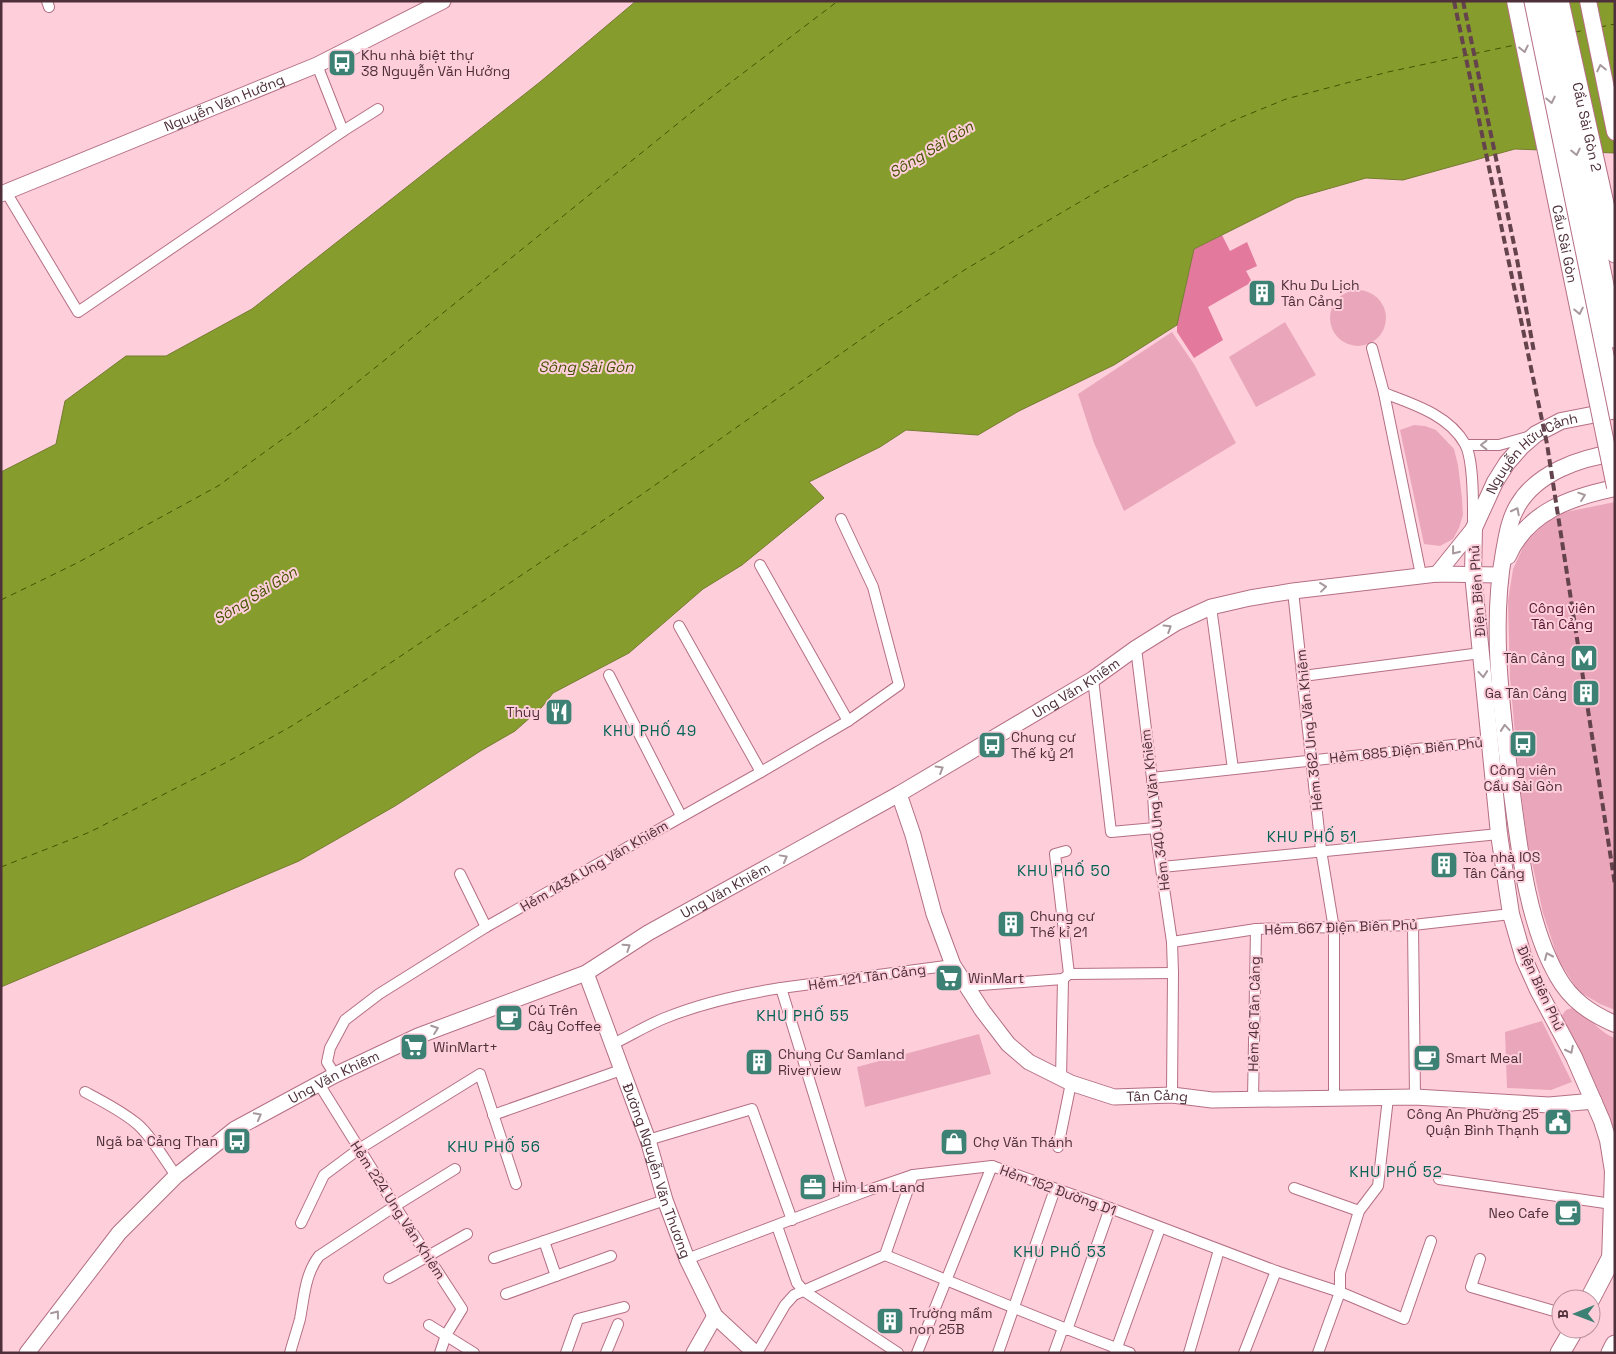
<svg xmlns="http://www.w3.org/2000/svg" width="1616" height="1354" font-family="'Space Grotesk',sans-serif">
	<style>
		.green { fill: #eaa7bb }
		.forest { fill: #e3799c }
		.water { fill: #869c2d; stroke: #767c31 }
		.lines { fill: none; stroke-linecap: round; stroke-linejoin: round }
		.ferry { stroke: #455300; stroke-width: 1; stroke-dasharray: 6 5; stroke-linecap: butt }
		.street-casing { stroke: #b56f84; stroke-width: 12 }
		.secondary-casing { stroke: #b56f84; stroke-width: 17 }
		.primary-casing { stroke: #b56f84; stroke-width: 18 }
		.highway-casing { stroke: #b56f84; stroke-width: 21 }
		.street { stroke: #fff; stroke-width: 10 }
		.secondary { stroke: #fff; stroke-width: 15 }
		.primary { stroke: #fff; stroke-width: 16 }
		.highway { stroke: #fff; stroke-width: 19 }
		.rail { stroke: #64434d; stroke-width: 4; stroke-dasharray: 8 4; stroke-linecap: butt }
		.primary-bridge-casing { stroke: #b56f84; stroke-width: 18; stroke-linecap: butt }
		.primary-bridge { stroke: #fff; stroke-width: 16 }
		.oneway { stroke: #a7989c }
		.labels { text-anchor: middle; dominant-baseline: central; stroke-width: 4; stroke-linejoin: round; paint-order: stroke }
		.poi-label { font-size: 14px; fill: #4f303a; stroke: #fecfdb; text-anchor: start }
		.street-label { font-size: 14px; fill: #4f303a; stroke: #fecfdb }
		.park-label { font-size: 14px; fill: #53112c; stroke: #fecfdb }
		.water-label { font-size: 15px; font-style: italic; fill: #455300; stroke: #fecfdb }
		.neighbourhood-label { font-size: 15px; letter-spacing: 1px; fill: #036256; stroke: #fecfdb }
	</style>
	<rect width="100%" height="100%" fill="#fecfdb"/>
	<g class="green">
		<circle cx="1358" cy="318" r="28"/>
		<path d="M1285 322 1316 375 1256 407 1229 357Z"/>
		<path d="M1172 332 1194 364 1236 443 1124 511 1094 443 1078 394Z"/>
		<path d="M1414 425 1425 426 1436 430 1454 449 1458 465 1462 498 1463 515 1459 528 1453 539 1440 546 1424 544 1400 430Z"/>
		<path d="M1615 502V1010L1600 1004 1578 991 1558 959 1543 913 1527 840 1518 768 1510 678 1508 601 1513 569 1527 539 1541 526 1550 518 1561 513Z"/>
		<path d="M1572 1008C1588 1014 1598 1032 1615 1038V1136C1607 1110 1596 1084 1584 1060 1576 1046 1565 1031 1562 1015L1566 1010Z"/>
		<path d="M1542 1021 1572 1082 1551 1090 1507 1088 1505 1032Z"/>
		<path d="M979 1034 991 1074 865 1107 857 1067Z"/>
	</g>
	<path class="forest" d="M1222 235 1230 251 1247 242 1257 266 1246 271 1252 282 1208 307 1223 340 1194 358 1177 332V325L1194 249Z"/>
	<path class="water" d="M636 1H1615V153L1515 149 1403 180 1366 178 1296 198 1194 249 1177 325 1114 365 1019 411 978 435 906 430 880 447 809 482 824 498 742 565 703 589 629 653 553 693 542 707 515 731 482 750 395 806 299 861 1 987V472L56 444 65 401 126 356H166L252 309 540 82Z"/>
	<g class="lines">
		<g class="ferry">
			<path d="M1600 27 1615 24"/>
			<path d="M1575 32 1586 30"/>
			<path d="M1 600 77 563 218 486 324 409 697 108 838 1"/>
			<path d="M1 867 90 832 227 762 290 727 362 682 641 495 887 321 966 269 1100 190 1225 124 1286 99 1388 72 1515 45"/>
		</g>
		<defs>
			<g id="street">
				<path d="M47 1 49 7"/>
				<path d="M317 65 343 131"/>
				<path d="M6 192 78 312 343 131 378 109"/>
				<path d="M1372 348 1384 393 1421 575"/>
				<path d="M1384 393C1413 404 1449 415 1465 444 1474 460 1473 505 1473 524"/>
				<path d="M1466 445H1499L1528 437"/>
				<path d="M760 565 848 721"/>
				<path d="M1293 591 1321 850 1334 929V1097"/>
				<path d="M1211 607 1233 769"/>
				<path d="M679 626 761 772"/>
				<path d="M1136 648 1152 778 1155 828 1172 942 1173 973 1172 1095"/>
				<path d="M609 675 681 816"/>
				<path d="M1303 676 1481 653"/>
				<path d="M1093 679 1111 832 1155 828"/>
				<path d="M1152 778 1490 741"/>
				<path d="M1162 867 1499 834"/>
				<path d="M460 874 486 927"/>
				<path d="M1413 925 1415 1097"/>
				<path d="M1172 942 1256 929 1413 925 1511 914"/>
				<path d="M1069 974 1173 973"/>
				<path d="M967 986 1063 979"/>
				<path d="M781 988 953 965"/>
				<path d="M613 1044C630 1036 647 1025 665 1018 702 1003 742 994 781 988L846 1199"/>
				<path d="M335 1075 327 1062 330 1048 345 1020 379 994 486 927 761 772 848 721 899 685 873 587 841 519"/>
				<path d="M1061 1079 1063 979 1069 974 1055 854 1066 851"/>
				<path d="M319 1084 395 1206 462 1309 446 1335 440 1353"/>
				<path d="M85 1092C102 1101 120 1110 136 1123 150 1134 165 1160 176 1176"/>
				<path d="M1253 1099 1256 929"/>
				<path d="M493 1115 621 1070"/>
				<path d="M648 1140 752 1109 792 1220"/>
				<path d="M1058 1147 1071 1083"/>
				<path d="M1439 1179 1612 1204"/>
				<path d="M1294 1188 1359 1211"/>
				<path d="M301 1223 324 1175 359 1149 480 1074 516 1184"/>
				<path d="M777 1226 797 1283 804 1291 898 1353"/>
				<path d="M544 1241 556 1276"/>
				<path d="M885 1255C967 1288 1047 1323 1130 1353"/>
				<path d="M494 1258 665 1200"/>
				<path d="M687 1259 872 1189 913 1175 992 1166 1110 1208 1276 1271 1340 1292 1404 1319 1431 1241"/>
				<path d="M1480 1259 1471 1287 1561 1313"/>
				<path d="M389 1278 467 1234"/>
				<path d="M506 1294 611 1256"/>
				<path d="M429 1325 474 1353"/>
				<path d="M1067 1330 1110 1208"/>
				<path d="M290 1353C293 1342 297 1330 300 1319 304 1298 305 1274 319 1256L395 1206 455 1169"/>
				<path d="M566 1353 578 1319 624 1307"/>
				<path d="M606 1353 618 1324"/>
				<path d="M757 1353 785 1305 794 1295 885 1255 913 1175"/>
				<path d="M917 1353 992 1166"/>
				<path d="M998 1353 1055 1189"/>
				<path d="M1054 1353 1063 1328"/>
				<path d="M1115 1353 1160 1228"/>
				<path d="M1189 1353 1219 1250"/>
				<path d="M1244 1353 1276 1271"/>
				<path d="M1318 1353 1340 1292V1273L1359 1211 1378 1186 1388 1098"/>
			</g>
			<g id="secondary">
				<path id="s1" d="M1 194 317 65 443 1"/>
				<path d="M1437 574 1474 528"/>
				<path id="s2" d="M899 794 913 835 934 914 953 965 982 1010 1008 1044 1029 1062 1071 1083 1114 1097 1172 1095 1212 1100 1415 1097 1549 1105 1594 1101"/>
				<path id="s3" d="M586 973 648 1140 665 1200 687 1259 715 1316 755 1353"/>
				<path id="s4" d="M27 1353 119 1233 176 1176 235 1129 335 1075 418 1036 586 973 648 933 899 794 1093 679 1136 648 1176 623 1211 607 1250 598 1293 591 1437 574 1500 575"/>
				<path d="M694 1353 715 1316"/>
			</g>
			<g id="primary">
				<path d="M1588 1 1615 132"/>
				<path d="M1615 453C1579 458 1537 473 1518 505 1509 520 1507 536 1504 552 1490 627 1502 711 1511 786 1519 846 1527 924 1558 977 1571 1000 1590 1013 1615 1024"/>
				<path d="M1508 556C1527 512 1571 497 1615 488"/>
				<path id="s5" d="M1610 1261 1613 1171 1608 1140 1602 1121 1574 1057 1538 990 1524 959 1511 914 1499 834 1473 574 1474 528 1495 482 1507 463 1521 447 1536 434 1561 421 1612 411"/>
			</g>
			<g id="highway">
				<path d="M1530 1 1615 408"/>
				<path d="M1545 1 1615 338"/>
				<path id="s6" d="M1559 1 1615 253"/>
				<path d="M1590 1299 1615 1251"/>
				<path d="M1560 1353 1574 1329"/>
				<path d="M1611 1353 1615 1345"/>
			</g>
		</defs>
		<use href="#street" class="street-casing"/>
		<use href="#secondary" class="secondary-casing"/>
		<use href="#primary" class="primary-casing"/>
		<use href="#highway" class="highway-casing"/>
		<use href="#street" class="street"/>
		<use href="#secondary" class="secondary"/>
		<use href="#primary" class="primary"/>
		<use href="#highway" class="highway"/>
		<g class="rail">
			<path d="M1454 1 1547 444 1615 885"/>
			<path d="M1463 1 1516 254 1534 352"/>
		</g>
		<defs>
			<g id="primary-bridge">
				<path id="s7" d="M1515 1 1615 487"/>
			</g>
		</defs>
		<use href="#primary-bridge" class="primary-bridge-casing"/>
		<use href="#primary-bridge" class="primary-bridge"/>
	</g>
	<defs><path id="oneway-chevron" d="M-2-3.5L2.5 0L-2 3.5" fill="none" stroke-width="1.6" stroke-linecap="round" stroke-linejoin="round" transform="scale(1.25)"/></defs>
	<g class="oneway">
		<use href="#oneway-chevron" transform="translate(1524 49) rotate(78)"/>
		<use href="#oneway-chevron" transform="translate(1601 68) rotate(-102)"/>
		<use href="#oneway-chevron" transform="translate(1551 100) rotate(78)"/>
		<use href="#oneway-chevron" transform="translate(1576 152) rotate(78)"/>
		<use href="#oneway-chevron" transform="translate(1579 311) rotate(78)"/>
		<use href="#oneway-chevron" transform="translate(1484 445) rotate(180)"/>
		<use href="#oneway-chevron" transform="translate(1582 496) rotate(-19)"/>
		<use href="#oneway-chevron" transform="translate(1516 511) rotate(-63)"/>
		<use href="#oneway-chevron" transform="translate(1455 551) rotate(129)"/>
		<use href="#oneway-chevron" transform="translate(1323 587) rotate(-7)"/>
		<use href="#oneway-chevron" transform="translate(1168 628) rotate(-32)"/>
		<use href="#oneway-chevron" transform="translate(1483 674) rotate(85)"/>
		<use href="#oneway-chevron" transform="translate(1505 728) rotate(-95)"/>
		<use href="#oneway-chevron" transform="translate(940 769) rotate(-31)"/>
		<use href="#oneway-chevron" transform="translate(784 858) rotate(-29)"/>
		<use href="#oneway-chevron" transform="translate(627 947) rotate(-33)"/>
		<use href="#oneway-chevron" transform="translate(1548 956) rotate(-114)"/>
		<use href="#oneway-chevron" transform="translate(435 1029) rotate(-20)"/>
		<use href="#oneway-chevron" transform="translate(1570 1050) rotate(63)"/>
		<use href="#oneway-chevron" transform="translate(258 1116) rotate(-28)"/>
		<use href="#oneway-chevron" transform="translate(56 1314) rotate(-52)"/>
	</g>
	<defs>
		<symbol id="bus-square" viewBox="-11 -11 22 22"><rect x="-9" y="-9" width="18" height="18" rx="4" fill="#3d8175" stroke="#fecfdb"/><path d="M-5-6H5V4H4V6H2V4H-2V6H-4V4H-5ZM-3.5-4V0h7V-4ZM-3.5 1.2v1.5H-2V1.2ZM2 1.2v1.5H3.5V1.2Z" fill="#fff"/></symbol>
		<symbol id="building-square" viewBox="-11 -11 22 22"><rect x="-9" y="-9" width="18" height="18" rx="4" fill="#3d8175" stroke="#fecfdb"/><path d="M-4-6H4V6H1V3H-1V6H-4ZM-2.5-4.3h1.7v1.8h-1.7ZM.8-4.3h1.7v1.8H.8ZM-2.5-1h1.7V.8h-1.7ZM.8-1h1.7V.8H.8Z" fill="#fff"/></symbol>
		<symbol id="metro-square" viewBox="-11 -11 22 22"><rect x="-9" y="-9" width="18" height="18" rx="4" fill="#3d8175" stroke="#fecfdb"/><path d="M-5.5 5V-5H-3L0 0L3-5H5.5V5H3V-.5L0 4L-3-.5V5Z" fill="#fff"/></symbol>
		<symbol id="restaurant-square" viewBox="-11 -11 22 22"><rect x="-9" y="-9" width="18" height="18" rx="4" fill="#3d8175" stroke="#fecfdb"/><path d="M-5-6h1v4h1v-4h1v4h1v-4h1v5L-1.5 .5V6h-2V.5L-5-1ZM5-6V6H3V1.5H1.5Q1.5-4 5-6Z" fill="#fff"/></symbol>
		<symbol id="supermarket-square" viewBox="-11 -11 22 22"><rect x="-9" y="-9" width="18" height="18" rx="4" fill="#3d8175" stroke="#fecfdb"/><path d="M-6-5.5h2.5l.6 2H6L4.5 2H-2.5L-4.4-4H-6ZM-1.5 3.2a1.3 1.3 0 1 0 .1 0ZM3 3.2a1.3 1.3 0 1 0 .1 0Z" fill="#fff"/></symbol>
		<symbol id="cafe-square" viewBox="-11 -11 22 22"><rect x="-9" y="-9" width="18" height="18" rx="4" fill="#3d8175" stroke="#fecfdb"/><path d="M-5.5-4.5H6V0H3Q3 3.5 0 3.5H-2.5Q-5.5 3.5-5.5 0ZM3-3.2v2h1.7v-2ZM-6 4.5H4V6H-6Z" fill="#fff"/></symbol>
		<symbol id="civic-square" viewBox="-11 -11 22 22"><rect x="-9" y="-9" width="18" height="18" rx="4" fill="#3d8175" stroke="#fecfdb"/><path d="M-.6-6.5H3V-4.5H.6V-3L4-1V1h2V6H-6V1h2V-1L-.6-3ZM-1.2 2.5V6h2.4V2.5Z" fill="#fff"/></symbol>
		<symbol id="shop-square" viewBox="-11 -11 22 22"><rect x="-9" y="-9" width="18" height="18" rx="4" fill="#3d8175" stroke="#fecfdb"/><path d="M-5-2.5h2.3a2.7 3.5 0 0 1 5.4 0H5L5.5 6h-11ZM-1.5-2.5h3a1.5 2.3 0 0 0-3 0Z" fill="#fff"/></symbol>
		<symbol id="office-square" viewBox="-11 -11 22 22"><rect x="-9" y="-9" width="18" height="18" rx="4" fill="#3d8175" stroke="#fecfdb"/><path d="M-6-3h4V-5.5h4V-3h4V5H-6ZM-1-4.5V-3h2v-1.5ZM-6 0V1H6V0Z" fill="#fff"/></symbol>
	</defs>
	<g fill-rule="evenodd">
		<use href="#bus-square" x="326" y="47" width="32" height="32"/>
		<use href="#building-square" x="1246" y="277" width="32" height="32"/>
		<use href="#metro-square" x="1568" y="642" width="32" height="32"/>
		<use href="#building-square" x="1570" y="677" width="32" height="32"/>
		<use href="#restaurant-square" x="543" y="696" width="32" height="32"/>
		<use href="#bus-square" x="1507" y="728" width="32" height="32"/>
		<use href="#bus-square" x="976" y="729" width="32" height="32"/>
		<use href="#building-square" x="1428" y="849" width="32" height="32"/>
		<use href="#building-square" x="995" y="908" width="32" height="32"/>
		<use href="#supermarket-square" x="933" y="962" width="32" height="32"/>
		<use href="#cafe-square" x="493" y="1002" width="32" height="32"/>
		<use href="#supermarket-square" x="398" y="1031" width="32" height="32"/>
		<use href="#cafe-square" x="1411" y="1042" width="32" height="32"/>
		<use href="#building-square" x="743" y="1046" width="32" height="32"/>
		<use href="#civic-square" x="1542" y="1106" width="32" height="32"/>
		<use href="#bus-square" x="221" y="1125" width="32" height="32"/>
		<use href="#shop-square" x="938" y="1126" width="32" height="32"/>
		<use href="#office-square" x="797" y="1171" width="32" height="32"/>
		<use href="#cafe-square" x="1552" y="1197" width="32" height="32"/>
		<use href="#building-square" x="874" y="1305" width="32" height="32"/>
	</g>
	<g class="labels">
		<g class="poi-label">
			<text x="361" y="55">Khu nhà biệt thự<tspan x="361" dy="16">38 Nguyễn Văn Hưởng</tspan></text>
			<text x="1281" y="285">Khu Du Lịch<tspan x="1281" dy="16">Tân Cảng</tspan></text>
			<text x="1565" y="658" text-anchor="end">Tân Cảng</text>
			<text x="1567" y="693" text-anchor="end">Ga Tân Cảng</text>
			<text x="540" y="712" text-anchor="end">Thủy</text>
			<text x="1011" y="737">Chung cư<tspan x="1011" dy="16">Thế kỷ 21</tspan></text>
			<text x="1523" y="770" text-anchor="middle">Công viên<tspan x="1523" dy="16">Cầu Sài Gòn</tspan></text>
			<text x="1463" y="857">Tòa nhà IOS<tspan x="1463" dy="16">Tân Cảng</tspan></text>
			<text x="1030" y="916">Chung cư<tspan x="1030" dy="16">Thế kỉ 21</tspan></text>
			<text x="968" y="978">WinMart</text>
			<text x="528" y="1010">Cú Trên<tspan x="528" dy="16">Cây Coffee</tspan></text>
			<text x="433" y="1047">WinMart+</text>
			<text x="778" y="1054">Chung Cư Samland<tspan x="778" dy="16">Riverview</tspan></text>
			<text x="1446" y="1058">Smart Meal</text>
			<text x="1539" y="1114" text-anchor="end">Công An Phường 25<tspan x="1539" dy="16">Quận Bình Thạnh</tspan></text>
			<text x="218" y="1141" text-anchor="end">Ngã ba Cảng Than</text>
			<text x="973" y="1142">Chợ Văn Thánh</text>
			<text x="832" y="1187">Him Lam Land</text>
			<text x="1549" y="1213" text-anchor="end">Neo Cafe</text>
			<text x="909" y="1313">Trường mầm<tspan x="909" dy="16">non 25B</tspan></text>
		</g>
		<g class="street-label">
			<text stroke="none"><textPath href="#s1" startOffset="241">Nguyễn Văn Hưởng</textPath></text>
			<text stroke="none"><textPath href="#s6" startOffset="129">Cầu Sài Gòn 2</textPath></text>
			<text stroke="none"><textPath href="#s7" startOffset="248">Cầu Sài Gòn</textPath></text>
			<text stroke="none"><textPath href="#s5" startOffset="855">Nguyễn Hữu Cảnh</textPath></text>
			<text transform="translate(1477 591) rotate(-94)">Điện Biên Phủ</text>
			<text stroke="none"><textPath href="#s4" startOffset="1259">Ung Văn Khiêm</textPath></text>
			<text transform="translate(1309 730) rotate(-96)">Hẻm 362 Ung Văn Khiêm</text>
			<text transform="translate(1406 750) rotate(-6)">Hẻm 685 Điện Biên Phủ</text>
			<text transform="translate(1155 810) rotate(-97)">Hẻm 340 Ung Văn Khiêm</text>
			<text transform="translate(594 866) rotate(-30)">Hẻm 143A Ung Văn Khiêm</text>
			<text stroke="none"><textPath href="#s4" startOffset="854">Ung Văn Khiêm</textPath></text>
			<text transform="translate(1341 927) rotate(-2)">Hẻm 667 Điện Biên Phủ</text>
			<text transform="translate(867 977) rotate(-8)">Hẻm 121 Tân Cảng</text>
			<text transform="translate(1541 988) rotate(65)">Điện Biên Phủ</text>
			<text transform="translate(1254 1014) rotate(-89)">Hẻm 46 Tân Cảng</text>
			<text stroke="none"><textPath href="#s4" startOffset="419">Ung Văn Khiêm</textPath></text>
			<text stroke="none"><textPath href="#s2" startOffset="439">Tân Cảng</textPath></text>
			<text stroke="none"><textPath href="#s3" startOffset="210">Đường Nguyễn Văn Thương</textPath></text>
			<text transform="translate(1058 1190) rotate(20)">Hẻm 152 Đường D1</text>
			<text transform="translate(398 1210) rotate(57)">Hẻm 224 Ung Văn Khiêm</text>
		</g>
		<g class="park-label">
			<text x="1562" y="608">Công viên<tspan x="1562" dy="16">Tân Cảng</tspan></text>
		</g>
		<g class="water-label">
			<text transform="translate(931 149) rotate(-31)">Sông Sài Gòn</text>
			<text x="586" y="366">Sông Sài Gòn</text>
			<text transform="translate(255 595) rotate(-32)">Sông Sài Gòn</text>
		</g>
		<g class="neighbourhood-label">
			<text x="650" y="730">KHU PHỐ 49</text>
			<text x="1312" y="836">KHU PHỐ 51</text>
			<text x="1064" y="870">KHU PHỐ 50</text>
			<text x="803" y="1015">KHU PHỐ 55</text>
			<text x="494" y="1146">KHU PHỐ 56</text>
			<text x="1396" y="1171">KHU PHỐ 52</text>
			<text x="1060" y="1251">KHU PHỐ 53</text>
		</g>
	</g>
	<rect width="1616" height="1354" fill="none" stroke="#4f303a" stroke-width="5"/>
	<g transform="translate(1576 1314) rotate(269)"><circle r="24" fill="#fecfdb" stroke="#b88f9b"/>
	<path d="M0-4L9 19L0 12L-9 19Z" fill="#3d8175"/>
	<text y="-8" font-size="14" font-weight="bold" text-anchor="middle" fill="#4f303a">B</text>
	</g>
</svg>
